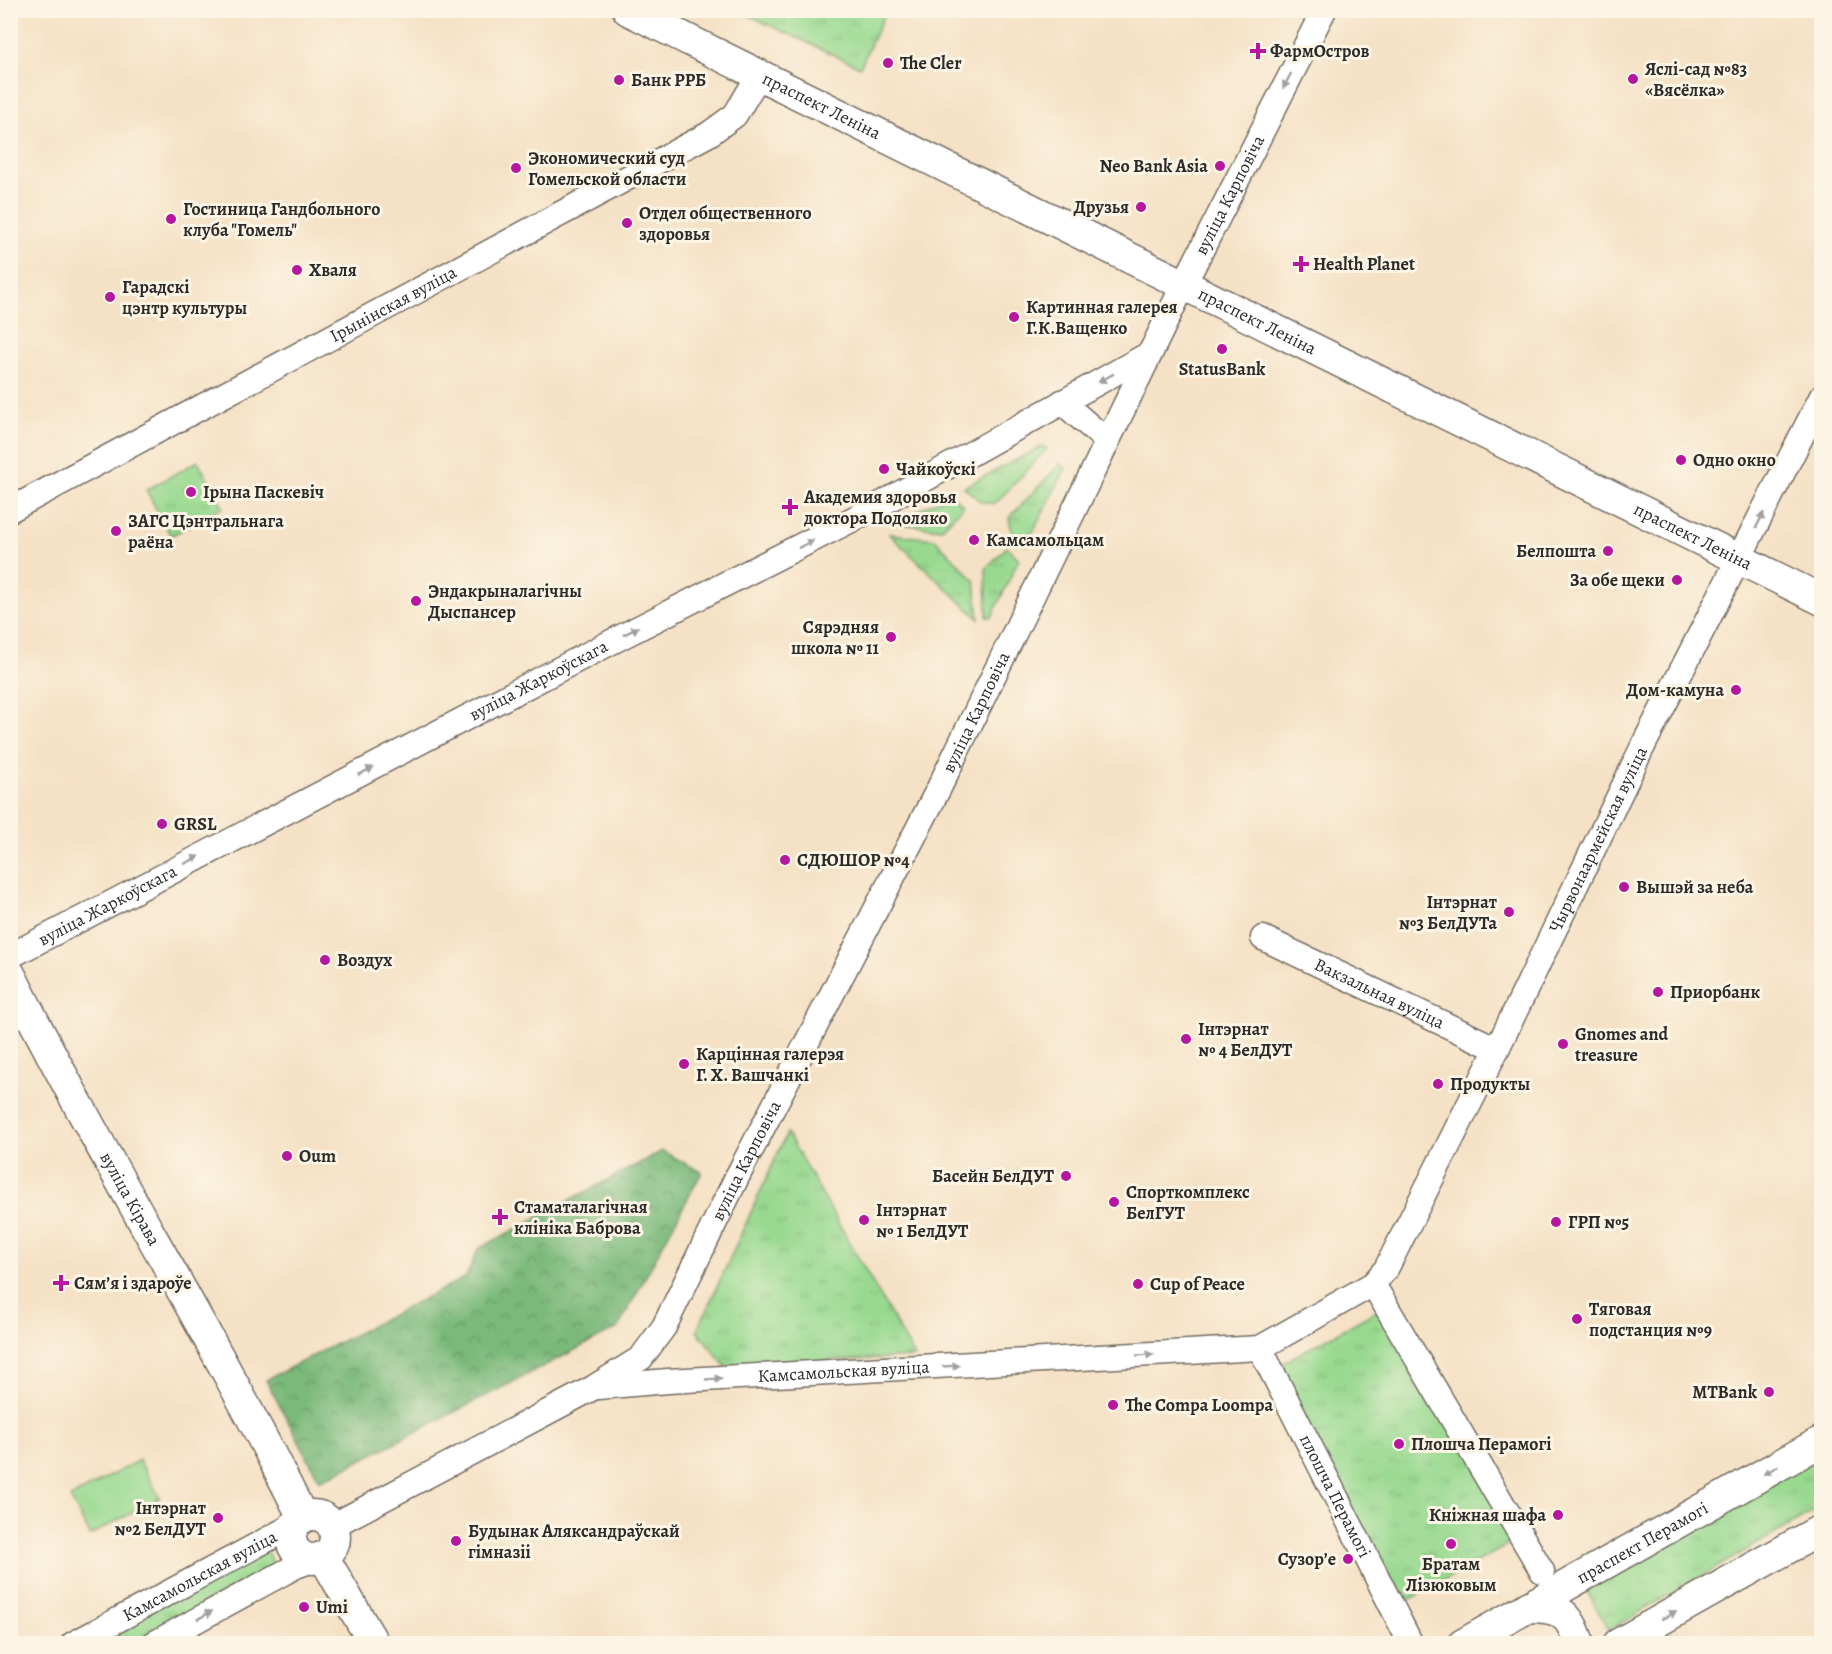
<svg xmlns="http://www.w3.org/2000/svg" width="1832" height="1654" font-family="Alegreya,serif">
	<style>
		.grass { fill: url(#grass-tufts); stroke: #62825d; stroke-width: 1.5 }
		.forest { fill: url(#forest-crowns); stroke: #527252; stroke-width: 1.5 }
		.pitch { fill: #98d98f; stroke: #62825d; stroke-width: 1.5 }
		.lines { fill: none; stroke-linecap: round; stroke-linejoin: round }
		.minor-casing { stroke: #726b61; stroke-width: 27 }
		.major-casing { stroke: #726b61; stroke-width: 33 }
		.minor { stroke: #fff; stroke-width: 24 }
		.major { stroke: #fff; stroke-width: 30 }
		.oneway { fill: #a0a0a0 }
		.poi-dot { fill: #b5179e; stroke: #fcf5e5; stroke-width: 2 }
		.labels { text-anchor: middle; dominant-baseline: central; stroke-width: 6; stroke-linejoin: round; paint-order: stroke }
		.poi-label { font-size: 18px; font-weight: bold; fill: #2b2b2b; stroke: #fcf5e5; text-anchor: start }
		.street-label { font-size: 18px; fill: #2b2b2b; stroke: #fcf5e5 }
	</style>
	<defs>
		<pattern id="grass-tufts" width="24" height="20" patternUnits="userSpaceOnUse" patternTransform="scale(1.5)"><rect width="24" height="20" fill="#98d98f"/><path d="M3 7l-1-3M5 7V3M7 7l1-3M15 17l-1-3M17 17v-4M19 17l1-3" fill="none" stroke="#83ba7c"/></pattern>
		<pattern id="forest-crowns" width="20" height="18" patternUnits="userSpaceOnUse" patternTransform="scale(1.5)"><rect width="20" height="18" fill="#7ab97a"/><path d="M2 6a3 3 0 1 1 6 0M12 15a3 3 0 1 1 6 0" fill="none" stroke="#649764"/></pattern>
	</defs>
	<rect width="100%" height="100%" fill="#fcf5e5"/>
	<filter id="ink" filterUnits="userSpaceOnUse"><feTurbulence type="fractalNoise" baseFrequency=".0167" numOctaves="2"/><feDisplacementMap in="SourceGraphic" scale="12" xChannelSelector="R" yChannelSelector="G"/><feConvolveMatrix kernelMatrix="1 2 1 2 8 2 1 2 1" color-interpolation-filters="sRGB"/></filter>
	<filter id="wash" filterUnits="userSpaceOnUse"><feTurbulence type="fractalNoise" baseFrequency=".008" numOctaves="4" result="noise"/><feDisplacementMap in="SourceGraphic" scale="24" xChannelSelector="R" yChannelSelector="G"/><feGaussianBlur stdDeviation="1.35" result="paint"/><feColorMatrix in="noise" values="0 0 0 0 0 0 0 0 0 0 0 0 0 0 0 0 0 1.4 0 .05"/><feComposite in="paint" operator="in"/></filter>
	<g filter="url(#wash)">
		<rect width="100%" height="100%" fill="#f5e1c5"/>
		<g class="grass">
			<path d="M739 11H886L860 67Z"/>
			<path d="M1043 446 1047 449 995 504 981 502 964 487Z"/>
			<path d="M198 461 223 507 171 536 146 490Z"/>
			<path d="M1060 464 1066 468 1026 545 1012 533 1009 518Z"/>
			<path d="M951 494 964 506 941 529 893 523Z"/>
			<path d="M889 534 935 539 975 581 979 619Z"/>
			<path d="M1007 547 1019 559 992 617H987L986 568Z"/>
			<path d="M787 1133 915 1357 725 1366 697 1331Z"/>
			<path d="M1387 1305 1519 1539 1403 1603 1272 1369Z"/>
			<path d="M1821 1453V1507L1609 1630 1586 1590Z"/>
			<path d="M265 1548 274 1565 131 1643 91 1644Z"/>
		</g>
		<path class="forest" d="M662 1151 702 1172 618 1328 320 1481 266 1380 466 1277 478 1249Z"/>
		<path class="pitch" d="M139 1460 160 1498 90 1535 70 1498Z"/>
	</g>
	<g filter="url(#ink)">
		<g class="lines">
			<defs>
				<g id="minor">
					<path d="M1062 402 1107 441"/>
					<path id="s1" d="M10 510 709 134 735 115 758 77"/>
					<path id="s2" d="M1263 938 1497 1049"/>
					<path id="s3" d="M10 956 621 637 863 514 1149 354"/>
					<path d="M1373 1284 1542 1571"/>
					<path id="s4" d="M1260 1348 1411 1644"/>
					<path id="s5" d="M598 1387 668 1381 1260 1348 1373 1284 1386 1269 1497 1049 1643 746 1822 396"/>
					<path id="s6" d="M332 1526 593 1388 641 1358 664 1327 737 1177 939 788 1183 286 1324 10"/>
					<path id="s7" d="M73 1644 296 1524"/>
					<path d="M153 1644 296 1566 315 1559"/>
				</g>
				<g id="major">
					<path id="s8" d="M628 10 1822 600"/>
					<path id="s9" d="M10 974C102 1159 212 1333 303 1518"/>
					<circle cx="313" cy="1537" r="22"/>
					<path d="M323 1556 374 1644"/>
					<path d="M1528 1607C1559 1607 1570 1612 1579 1644"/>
					<path id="s10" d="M1463 1644 1822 1441"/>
					<path d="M1618 1644 1822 1529"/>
				</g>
			</defs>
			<use href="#minor" class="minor-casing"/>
			<use href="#major" class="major-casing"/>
			<use href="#minor" class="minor"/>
			<use href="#major" class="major"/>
		</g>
		<defs><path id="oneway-solid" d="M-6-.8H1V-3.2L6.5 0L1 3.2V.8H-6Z" transform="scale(1.5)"/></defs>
		<g class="oneway">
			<use href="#oneway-solid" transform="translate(1287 81) rotate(118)"/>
			<use href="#oneway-solid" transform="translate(1106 378) rotate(151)"/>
			<use href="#oneway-solid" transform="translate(1760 520) rotate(-63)"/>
			<use href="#oneway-solid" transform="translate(806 544) rotate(-27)"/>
			<use href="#oneway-solid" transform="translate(631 631) rotate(-27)"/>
			<use href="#oneway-solid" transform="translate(366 771) rotate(-27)"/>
			<use href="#oneway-solid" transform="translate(192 860) rotate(-27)"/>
			<use href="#oneway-solid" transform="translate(1145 1355) rotate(-3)"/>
			<use href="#oneway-solid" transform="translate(951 1366) rotate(-3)"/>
			<use href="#oneway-solid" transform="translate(714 1379) rotate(-3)"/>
			<use href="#oneway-solid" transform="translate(1771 1470) rotate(151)"/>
			<use href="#oneway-solid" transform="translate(205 1615) rotate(-29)"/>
			<use href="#oneway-solid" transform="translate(1669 1615) rotate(-29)"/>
		</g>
	</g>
	<g class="poi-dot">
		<path d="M1255 42h6v6h6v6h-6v6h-6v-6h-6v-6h6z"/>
		<circle cx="888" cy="63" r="6"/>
		<circle cx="1633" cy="79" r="6"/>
		<circle cx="619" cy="80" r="6"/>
		<circle cx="1220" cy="166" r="6"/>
		<circle cx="516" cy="168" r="6"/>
		<circle cx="1141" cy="207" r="6"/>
		<circle cx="171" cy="219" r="6"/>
		<circle cx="627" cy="223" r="6"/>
		<path d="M1298 255h6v6h6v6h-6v6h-6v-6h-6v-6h6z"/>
		<circle cx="297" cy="270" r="6"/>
		<circle cx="110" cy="297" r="6"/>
		<circle cx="1014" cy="317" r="6"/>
		<circle cx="1222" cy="349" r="6"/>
		<circle cx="1681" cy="460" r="6"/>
		<circle cx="884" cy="469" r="6"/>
		<circle cx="191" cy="492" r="6"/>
		<path d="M787 498h6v6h6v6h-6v6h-6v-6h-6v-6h6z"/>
		<circle cx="116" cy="531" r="6"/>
		<circle cx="974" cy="540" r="6"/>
		<circle cx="1608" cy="551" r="6"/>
		<circle cx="1677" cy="580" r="6"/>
		<circle cx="416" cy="601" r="6"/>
		<circle cx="891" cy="637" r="6"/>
		<circle cx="1736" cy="690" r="6"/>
		<circle cx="162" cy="824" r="6"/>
		<circle cx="785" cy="860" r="6"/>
		<circle cx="1624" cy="887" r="6"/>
		<circle cx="1509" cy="912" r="6"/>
		<circle cx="325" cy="960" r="6"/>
		<circle cx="1658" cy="992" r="6"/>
		<circle cx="1186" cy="1039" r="6"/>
		<circle cx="1563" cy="1044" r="6"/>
		<circle cx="684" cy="1064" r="6"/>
		<circle cx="1438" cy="1084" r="6"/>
		<circle cx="287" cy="1156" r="6"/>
		<circle cx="1066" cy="1176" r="6"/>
		<circle cx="1114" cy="1202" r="6"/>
		<path d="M497 1208h6v6h6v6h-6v6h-6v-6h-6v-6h6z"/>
		<circle cx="864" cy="1220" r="6"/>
		<circle cx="1556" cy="1222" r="6"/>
		<path d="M58 1274h6v6h6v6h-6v6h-6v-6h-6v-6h6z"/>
		<circle cx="1138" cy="1284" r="6"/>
		<circle cx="1577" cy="1319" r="6"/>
		<circle cx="1769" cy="1392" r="6"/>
		<circle cx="1113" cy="1405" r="6"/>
		<circle cx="1399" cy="1444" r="6"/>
		<circle cx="1558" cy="1515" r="6"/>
		<circle cx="218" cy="1518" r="6"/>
		<circle cx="456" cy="1541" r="6"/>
		<circle cx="1451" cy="1544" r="6"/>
		<circle cx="1348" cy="1559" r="6"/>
		<circle cx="304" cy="1607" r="6"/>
	</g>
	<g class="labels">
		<g class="poi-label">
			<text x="1270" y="51">ФармОстров</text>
			<text x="900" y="63">The Cler</text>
			<text x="1645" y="69">Яслі-сад №83<tspan x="1645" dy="21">«Вясёлка»</tspan></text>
			<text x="631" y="80">Банк РРБ</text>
			<text x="528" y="158">Экономический суд<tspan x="528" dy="21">Гомельской области</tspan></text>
			<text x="1208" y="166" text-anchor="end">Neo Bank Asia</text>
			<text x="1129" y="207" text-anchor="end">Друзья</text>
			<text x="183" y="209">Гостиница Гандбольного<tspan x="183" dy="21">клуба "Гомель"</tspan></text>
			<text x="639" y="213">Отдел общественного<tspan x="639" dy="21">здоровья</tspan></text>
			<text x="1313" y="264">Health Planet</text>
			<text x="309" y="270">Хваля</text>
			<text x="122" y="287">Гарадскі<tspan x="122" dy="21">цэнтр культуры</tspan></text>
			<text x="1026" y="307">Картинная галерея<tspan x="1026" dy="21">Г.К.Ващенко</tspan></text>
			<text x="1222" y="369" text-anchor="middle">StatusBank</text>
			<text x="1693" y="460">Одно окно</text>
			<text x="896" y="469">Чайкоўскі</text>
			<text x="203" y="492">Ірына Паскевіч</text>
			<text x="804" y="497">Академия здоровья<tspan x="804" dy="21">доктора Подоляко</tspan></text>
			<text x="128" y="521">ЗАГС Цэнтральнага<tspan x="128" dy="21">раёна</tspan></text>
			<text x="986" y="540">Камсамольцам</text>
			<text x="1596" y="551" text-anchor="end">Белпошта</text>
			<text x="1665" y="580" text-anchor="end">За обе щеки</text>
			<text x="428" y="591">Эндакрыналагічны<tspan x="428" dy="21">Дыспансер</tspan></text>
			<text x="879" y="627" text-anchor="end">Сярэдняя<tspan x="879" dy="21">школа № 11</tspan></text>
			<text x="1724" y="690" text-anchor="end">Дом-камуна</text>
			<text x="174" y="824">GRSL</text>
			<text x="797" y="860">СДЮШОР №4</text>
			<text x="1636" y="887">Вышэй за неба</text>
			<text x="1497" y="902" text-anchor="end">Інтэрнат<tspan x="1497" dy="21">№3 БелДУТа</tspan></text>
			<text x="337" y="960">Воздух</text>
			<text x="1670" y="992">Приорбанк</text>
			<text x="1198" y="1029">Інтэрнат<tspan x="1198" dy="21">№ 4 БелДУТ</tspan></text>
			<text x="1575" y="1034">Gnomes and<tspan x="1575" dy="21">treasure</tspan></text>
			<text x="696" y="1054">Карцінная галерэя<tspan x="696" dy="21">Г. Х. Вашчанкі</tspan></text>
			<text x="1450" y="1084">Продукты</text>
			<text x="299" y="1156">Oum</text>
			<text x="1054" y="1176" text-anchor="end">Басейн БелДУТ</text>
			<text x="1126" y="1192">Спорткомплекс<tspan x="1126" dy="21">БелГУТ</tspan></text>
			<text x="514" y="1207">Стаматалагічная<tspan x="514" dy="21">клініка Баброва</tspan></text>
			<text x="876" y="1210">Інтэрнат<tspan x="876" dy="21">№ 1 БелДУТ</tspan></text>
			<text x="1568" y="1222">ГРП №5</text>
			<text x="74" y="1283">Сямʼя і здароўе</text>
			<text x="1150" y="1284">Cup of Peace</text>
			<text x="1589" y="1309">Тяговая<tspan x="1589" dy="21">подстанция №9</tspan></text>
			<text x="1757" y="1392" text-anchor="end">MTBank</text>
			<text x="1125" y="1405">The Compa Loompa</text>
			<text x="1411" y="1444">Плошча Перамогі</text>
			<text x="206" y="1508" text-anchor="end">Інтэрнат<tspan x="206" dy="21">№2 БелДУТ</tspan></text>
			<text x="1546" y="1515" text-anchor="end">Кніжная шафа</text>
			<text x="468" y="1531">Будынак Аляксандраўскай<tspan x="468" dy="21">гімназіі</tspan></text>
			<text x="1336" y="1559" text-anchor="end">Сузорʼе</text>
			<text x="1451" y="1564" text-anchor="middle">Братам<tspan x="1451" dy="21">Лізюковым</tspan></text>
			<text x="316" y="1607">Umi</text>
		</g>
		<g class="street-label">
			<text stroke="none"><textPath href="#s8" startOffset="216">праспект Леніна</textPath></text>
			<text stroke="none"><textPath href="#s6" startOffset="1656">вуліца Карповіча</textPath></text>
			<text stroke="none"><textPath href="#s1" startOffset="435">Ірынінская вуліца</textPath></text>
			<text stroke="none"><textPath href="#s8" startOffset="702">праспект Леніна</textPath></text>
			<text stroke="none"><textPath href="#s8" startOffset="1188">праспект Леніна</textPath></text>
			<text stroke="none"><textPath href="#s3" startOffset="596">вуліца Жаркоўскага</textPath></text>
			<text stroke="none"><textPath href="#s6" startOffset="1080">вуліца Карповіча</textPath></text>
			<text stroke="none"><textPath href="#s5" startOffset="1292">Чырвонаармейская вуліца</textPath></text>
			<text stroke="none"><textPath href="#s3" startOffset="110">вуліца Жаркоўскага</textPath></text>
			<text stroke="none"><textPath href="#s2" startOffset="129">Вакзальная вуліца</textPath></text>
			<text stroke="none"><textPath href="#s6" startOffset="576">вуліца Карповіча</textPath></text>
			<text stroke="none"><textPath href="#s9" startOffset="255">вуліца Кірава</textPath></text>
			<text stroke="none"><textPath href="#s5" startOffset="246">Камсамольская вуліца</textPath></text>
			<text stroke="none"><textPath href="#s4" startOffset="166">плошча Перамогі</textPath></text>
			<text stroke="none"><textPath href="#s10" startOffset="206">праспект Перамогі</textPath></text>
			<text stroke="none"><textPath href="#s7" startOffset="144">Камсамольская вуліца</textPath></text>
		</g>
	</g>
	<rect width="1832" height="1654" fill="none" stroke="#fcf5e5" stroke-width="36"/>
</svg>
